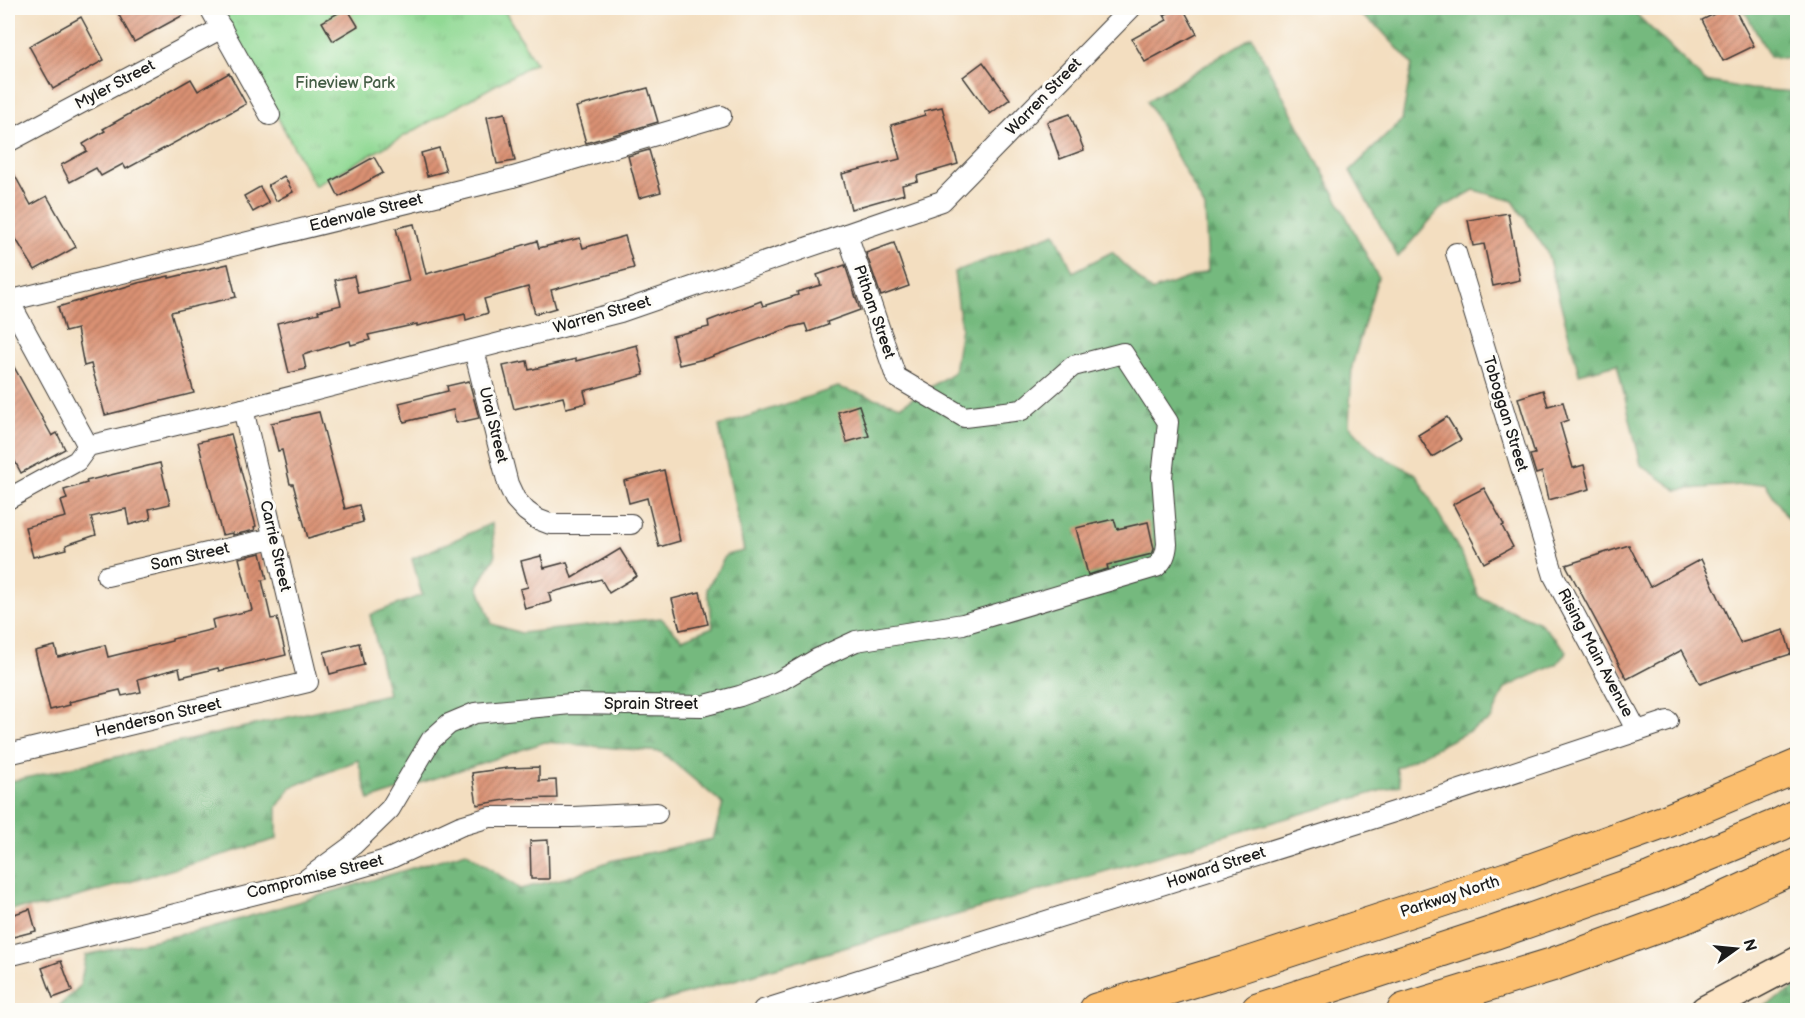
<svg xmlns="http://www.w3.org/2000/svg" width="1805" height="1018" font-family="'Balsamiq Sans',sans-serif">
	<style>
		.forest { fill: url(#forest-firs); stroke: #486a4d; stroke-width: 1.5 }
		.park { fill: url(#park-tufts); stroke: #567a58; stroke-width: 1.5 }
		.building { fill: url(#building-hatch) }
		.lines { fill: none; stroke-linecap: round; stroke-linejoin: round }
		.street-casing { stroke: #3c3935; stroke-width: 22 }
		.secondary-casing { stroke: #3c3935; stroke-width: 31 }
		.highway-casing { stroke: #3c3935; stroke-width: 35 }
		.street { stroke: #fff; stroke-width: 20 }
		.secondary { stroke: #fde5c5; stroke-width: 28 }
		.highway { stroke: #fbbe6e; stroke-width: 33 }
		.labels { text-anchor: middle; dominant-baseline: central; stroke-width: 6; stroke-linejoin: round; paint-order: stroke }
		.park-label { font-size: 16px; fill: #455e46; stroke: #fdfcf7 }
		.street-label { font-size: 16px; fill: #1c1c1c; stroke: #fdfcf7 }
	</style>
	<defs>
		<pattern id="forest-firs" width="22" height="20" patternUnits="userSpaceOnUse" patternTransform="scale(1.5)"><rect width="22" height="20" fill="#74b97e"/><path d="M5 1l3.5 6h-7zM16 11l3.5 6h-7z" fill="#649e6c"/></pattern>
		<pattern id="park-tufts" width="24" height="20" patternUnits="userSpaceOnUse" patternTransform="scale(1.5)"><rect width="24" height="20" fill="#91d994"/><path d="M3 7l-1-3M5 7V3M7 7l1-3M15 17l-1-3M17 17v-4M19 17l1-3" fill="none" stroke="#7cba7f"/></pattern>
		<pattern id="building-hatch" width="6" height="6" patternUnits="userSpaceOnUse" patternTransform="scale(1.5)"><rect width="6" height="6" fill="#da9173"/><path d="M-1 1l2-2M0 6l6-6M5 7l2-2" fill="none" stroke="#b0765e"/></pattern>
	</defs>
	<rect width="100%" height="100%" fill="#fdfcf7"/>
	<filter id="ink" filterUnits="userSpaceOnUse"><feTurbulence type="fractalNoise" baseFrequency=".0167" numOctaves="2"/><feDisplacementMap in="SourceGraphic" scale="12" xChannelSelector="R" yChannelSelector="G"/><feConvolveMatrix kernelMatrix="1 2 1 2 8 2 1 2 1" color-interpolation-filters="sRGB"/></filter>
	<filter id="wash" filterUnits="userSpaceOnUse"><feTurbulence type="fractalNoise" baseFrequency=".008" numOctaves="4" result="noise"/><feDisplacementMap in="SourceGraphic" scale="24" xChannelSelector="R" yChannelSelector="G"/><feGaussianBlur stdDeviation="1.35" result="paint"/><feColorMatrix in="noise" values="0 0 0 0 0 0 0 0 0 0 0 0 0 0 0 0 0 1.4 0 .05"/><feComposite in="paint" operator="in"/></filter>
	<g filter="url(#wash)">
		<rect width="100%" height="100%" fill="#f3dec0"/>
		<g class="forest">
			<path d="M1351 8H1630L1705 81 1750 89 1797 92V532L1765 483 1677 490 1641 465 1617 364 1579 374 1547 252 1513 201 1474 190 1440 209 1398 257 1350 171 1402 120 1412 64 1380 29Z"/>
			<path d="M1743 8H1797V59L1770 57Z"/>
			<path d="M1252 37 1378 277 1352 366 1349 425 1375 453 1416 474 1463 557 1479 597 1540 623 1567 651 1557 664 1505 688 1491 720 1396 768 1400 785 632 1010H55L80 986 86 955 210 928 466 852 520 889 569 877 610 861 713 839 723 804 661 752 545 742 369 800 358 760 291 787 277 807V839L43 907 8 909V782L388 694 370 615 422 595 412 559 492 523 495 557 478 586 492 624 521 633 661 618 682 639 713 627 707 589 726 555 744 551 719 426 838 387 901 406 954 372 961 327 954 272 1055 233 1073 272 1112 252 1151 291 1208 271 1205 208 1147 101Z"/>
			<path d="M1797 987V1010H1758Z"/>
		</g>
		<path class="park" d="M218 8H503L535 63 315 186Z"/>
		<g id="blocks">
			<g class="building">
				<path d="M115 8H196L134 42Z"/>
				<path d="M347 8 358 26 333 41 322 22Z"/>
				<path d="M1178 8H1183L1197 34 1145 62 1132 39 1167 20 1164 15Z"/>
				<path d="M1726 8H1734L1754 46 1723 61 1702 20Z"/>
				<path d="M81 17 104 60 53 89 29 46Z"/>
				<path d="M983 62 1010 99 990 114 963 77Z"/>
				<path d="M229 73 246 104 126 169 123 164 101 176 96 168 70 182 61 165 87 151 83 144 105 131 103 129 191 79 198 91Z"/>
				<path d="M648 88 658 122 586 143 576 107Z"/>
				<path d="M942 107 958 164 917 176 918 181 902 185 904 194 851 209 842 174 900 159 891 125 925 115 924 111Z"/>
				<path d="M505 113 515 161 497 164 487 117Z"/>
				<path d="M1070 114 1084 150 1060 159 1047 122Z"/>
				<path d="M439 148 446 171 427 176 421 153Z"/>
				<path d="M649 150 661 192 639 198 628 156Z"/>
				<path d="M374 157 383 173 339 197 331 181Z"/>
				<path d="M8 163 31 205 47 196 76 247 35 270 8 226Z"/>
				<path d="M284 176 293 192 276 201 268 185Z"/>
				<path d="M260 187 269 203 253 212 244 196Z"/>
				<path d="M1508 213 1520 280 1493 286 1484 244 1473 246 1468 220Z"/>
				<path d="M414 224 426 274 517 249V247L537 241 539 248 580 238 583 248 625 236 634 268 551 290 556 308 535 314 528 287 484 299 488 313 466 320 465 314 417 326V324L368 335 370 340 351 345 350 341 303 355 306 369 289 373 277 323 319 313 318 311 341 305 335 280 354 276 358 293 409 281 396 228Z"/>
				<path d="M894 243 909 286 881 296 866 253Z"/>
				<path d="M228 264 236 297 171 312 194 393 105 415 91 364 84 366 77 329 65 332 58 307 138 283 169 276V278Z"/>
				<path d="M845 265 860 310 827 322 828 325 808 332 805 324 792 327 708 358 679 365 672 336 709 327 708 321 761 301 763 306 798 295 797 292 821 285 817 275Z"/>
				<path d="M637 345 644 375 584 391 587 403 566 408 563 397 514 409 503 366 527 361 529 370 576 359V361Z"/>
				<path d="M8 356 52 436 57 433 65 449 21 473 8 448Z"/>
				<path d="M469 381 479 418 456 423 453 410 404 422 399 403 448 391 447 386Z"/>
				<path d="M1543 390 1548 406 1563 402 1568 420 1560 423 1573 468 1584 465 1590 489 1548 500 1542 472 1536 474 1530 455 1535 454 1518 398Z"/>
				<path d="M859 405 869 436 847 442 838 412Z"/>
				<path d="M319 412 345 509 359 505 363 522 308 538 293 484H290L282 450 278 451 271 423Z"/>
				<path d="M1447 417 1461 440 1432 457 1418 435Z"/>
				<path d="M231 434 256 526 254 527 255 530 233 535V533L222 535 198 442Z"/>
				<path d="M160 463 170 504 149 509 151 519 129 525 126 509 91 517 96 535 66 545 67 549 33 557 25 527 66 517 61 501 67 499 64 490 87 483 86 481Z"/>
				<path d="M664 470 680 541 659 547 647 498 629 503 624 481Z"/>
				<path d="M1484 488 1504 525 1502 526 1513 547 1484 563 1453 504Z"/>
				<path d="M1114 519 1117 529 1148 522 1154 549 1153 552 1152 554 1107 565 1108 569 1088 575 1076 528Z"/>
				<path d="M1629 545 1650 587 1701 559 1740 643 1784 630 1791 654 1733 672 1700 684 1682 650 1627 679 1566 565Z"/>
				<path d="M620 549 637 576 609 593 601 579 549 593 551 602 525 609 520 589 528 587 521 561 541 556 544 568 567 562 572 578Z"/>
				<path d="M261 553 267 579 262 580 271 619 277 618 286 655 219 671 218 668 181 677 179 668 138 679 141 692 122 696 120 690 69 702 70 705 50 710 35 651 55 646 58 657 105 645 108 657 172 641V639L214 629 212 620 252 610 239 558Z"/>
				<path d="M700 592 708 624 680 630 672 599Z"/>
				<path d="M359 643 364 665 330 674 324 652Z"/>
				<path d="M539 767V781L556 780 557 798 511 799 477 805 472 773 507 768Z"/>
				<path d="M548 840 549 879H531L530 841Z"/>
				<path d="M30 909 36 931 13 937 8 916Z"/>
				<path d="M61 961 72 991 53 998 42 968Z"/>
			</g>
		</g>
	</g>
	<g filter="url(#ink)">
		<use href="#blocks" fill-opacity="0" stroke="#3c3935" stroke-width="1.5"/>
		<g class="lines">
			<defs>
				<g id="street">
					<path d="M210 8 270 115"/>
					<path d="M8 142 222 28"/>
					<path d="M1456 253 1554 576 1637 731"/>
					<path d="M8 299 88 446"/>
					<path d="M8 301 513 177 721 116"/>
					<path d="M474 350 508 484 515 499 526 511 537 519 550 524H631"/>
					<path d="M8 499 77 461 88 446 243 409 620 312 942 201 1131 8"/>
					<path d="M107 576 273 538"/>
					<path d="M8 754 308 682 243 409"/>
					<path d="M304 881 353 845 390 809 431 740 449 724 475 713 571 704 702 706 740 696 778 682 817 659 856 641 963 624 1156 567C1164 560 1166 554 1167 544L1162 477 1168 422 1123 353 1073 366 1022 410 964 417 896 377 847 234"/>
					<path d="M8 956 355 869 389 859 460 826 490 817H573L657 813"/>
					<path d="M763 1010 1394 812 1668 721"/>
				</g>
				<path id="secondary" d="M1705 1010 1798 961"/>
				<g id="highway">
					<path d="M1096 1010 1226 971 1515 876 1667 821 1798 766"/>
					<path d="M1258 1010 1496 932 1651 878 1781 824 1798 815"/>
					<path d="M1404 1010 1551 965 1689 915 1798 865"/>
				</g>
			</defs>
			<use href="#street" class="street-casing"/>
			<use href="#secondary" class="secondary-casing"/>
			<use href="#highway" class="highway-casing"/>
			<use href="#street" class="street"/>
			<use href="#secondary" class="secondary"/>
			<use href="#highway" class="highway"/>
		</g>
	</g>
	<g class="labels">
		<g class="park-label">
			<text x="345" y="83">Fineview Park</text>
		</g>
		<g class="street-label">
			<text transform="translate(115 85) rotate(-28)">Myler Street</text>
			<text transform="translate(1044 97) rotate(-46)">Warren Street</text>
			<text transform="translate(366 213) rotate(-14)">Edenvale Street</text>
			<text transform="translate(874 312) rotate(71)">Pitham Street</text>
			<text transform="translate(602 315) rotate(-16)">Warren Street</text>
			<text transform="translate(1505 414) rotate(73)">Toboggan Street</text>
			<text transform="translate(493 425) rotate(76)">Ural Street</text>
			<text transform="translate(275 546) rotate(77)">Carrie Street</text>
			<text transform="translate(190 557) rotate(-13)">Sam Street</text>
			<text transform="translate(1595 653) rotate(62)">Rising Main Avenue</text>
			<text x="651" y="704">Sprain Street</text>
			<text transform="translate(158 718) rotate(-13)">Henderson Street</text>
			<text transform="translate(1216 868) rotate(-18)">Howard Street</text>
			<text transform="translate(315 877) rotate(-14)">Compromise Street</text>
			<text transform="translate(1450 897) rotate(-18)">Parkway North</text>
		</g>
	</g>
	<rect width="1805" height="1018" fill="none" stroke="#fdfcf7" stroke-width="30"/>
	<g transform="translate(1736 949) rotate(75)" stroke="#fdfcf7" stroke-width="4.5" paint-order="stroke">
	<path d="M0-4.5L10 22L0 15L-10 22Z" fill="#1c1c1c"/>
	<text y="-9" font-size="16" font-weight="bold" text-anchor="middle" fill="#1c1c1c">N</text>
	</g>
</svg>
